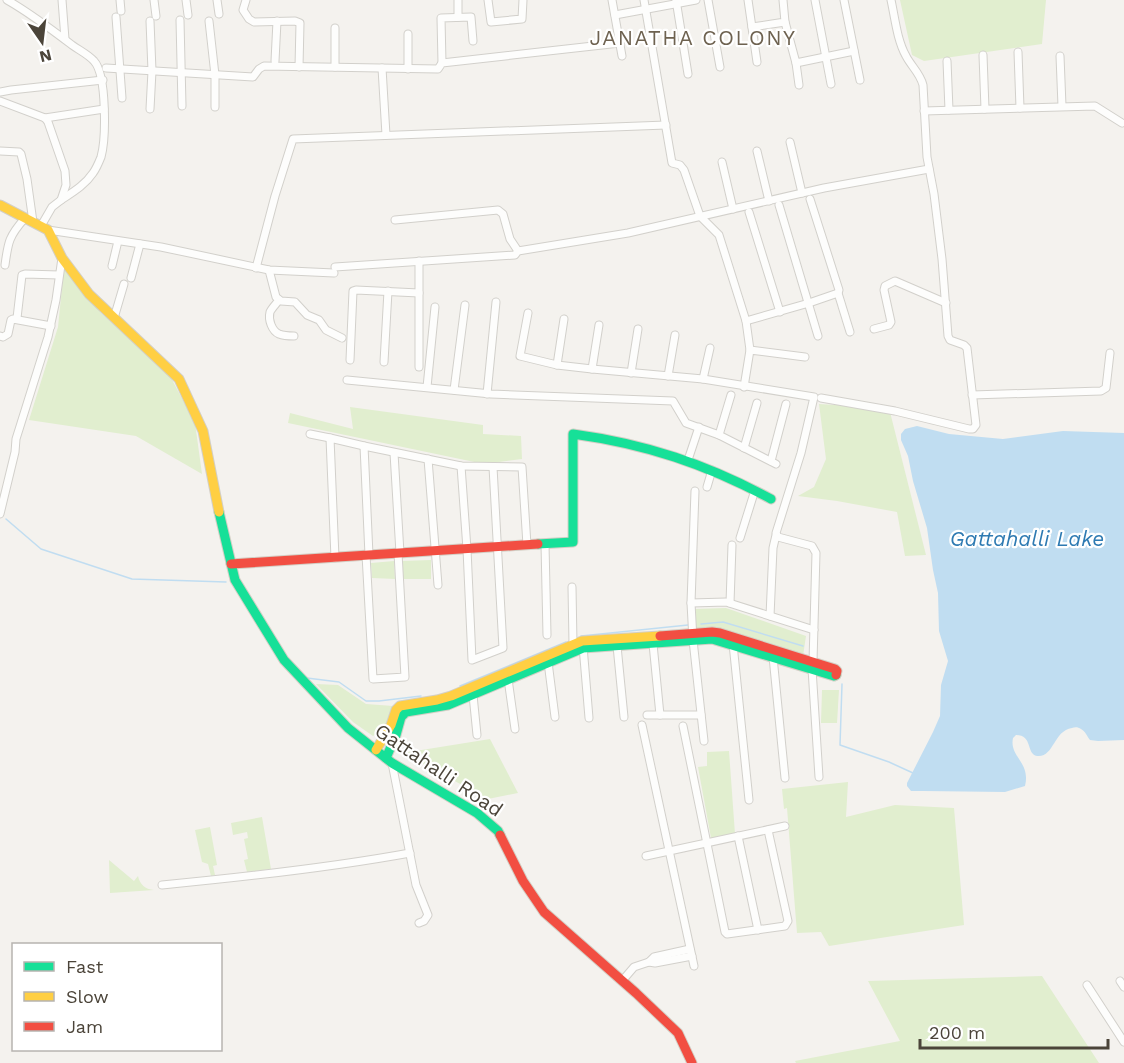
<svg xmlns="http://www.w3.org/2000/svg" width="1124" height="1063" font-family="'Work Sans',sans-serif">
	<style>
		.green { fill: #e1eecf }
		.water { fill: #c0ddf1 }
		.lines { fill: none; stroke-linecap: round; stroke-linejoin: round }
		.stream { stroke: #c0ddf1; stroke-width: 1.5 }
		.street-casing { stroke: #d2d0cb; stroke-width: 9 }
		.fast-casing { stroke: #d3cfc5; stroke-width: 11 }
		.slow-casing { stroke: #d3cfc5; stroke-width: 11 }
		.jam-casing { stroke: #d3cfc5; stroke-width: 11 }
		.street { stroke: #fdfdfc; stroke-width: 7 }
		.fast { stroke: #16e098; stroke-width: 9 }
		.slow { stroke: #ffcf43; stroke-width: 9 }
		.jam { stroke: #f24e42; stroke-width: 9 }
		.labels { text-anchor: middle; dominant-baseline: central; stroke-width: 4.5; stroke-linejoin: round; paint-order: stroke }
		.street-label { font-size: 20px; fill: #4b4439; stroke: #fff }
		.neighbourhood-label { font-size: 21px; letter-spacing: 1.5px; fill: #6e6250; stroke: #fff }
		.water-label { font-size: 21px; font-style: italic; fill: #2e7ab2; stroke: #fff }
	</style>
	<rect width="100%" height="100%" fill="#f4f2ee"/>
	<g class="green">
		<path d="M900 0H1046L1042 44 924 61 912 55Z"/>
		<path d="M64 267 101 313 170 376 195 423 202 474 136 436 29 420 58 327Z"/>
		<path d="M819 404 889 408 926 555 905 556 897 512 837 501 798 496 814 487 826 459Z"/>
		<path d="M350 407 483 425V434L521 436 522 459 484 464 288 423 290 413 353 429Z"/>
		<path d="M431 560V579H402L401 561Z"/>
		<path d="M394 561 395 579 372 578 371 563Z"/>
		<path d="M726 608 806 636 803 656 696 631 695 609Z"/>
		<path d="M316 684 338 685 366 704 393 706 390 714 389 725 373 736 353 722Z"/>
		<path d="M822 690H839L837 723H821Z"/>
		<path d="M490 739 518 793 488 799 403 753Z"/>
		<path d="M729 751 735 834 711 838 698 767 707 766V752Z"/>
		<path d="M848 782 846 817 895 805 954 808 964 925 829 946 821 932 797 933 787 808 784 809 782 789Z"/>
		<path d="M262 817 271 869 247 872 244 860 248 859 244 839 248 838 247 832 233 835 231 823Z"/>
		<path d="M210 827 217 865 213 866 215 875 211 876 208 864 202 862 195 830Z"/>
		<path d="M109 860 134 881 138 876C140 885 145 889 154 890L110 893Z"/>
		<path d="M1042 976 1099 1063H796L795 1061 900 1041 868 981Z"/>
	</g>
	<path class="water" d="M917 426 949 434 1003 439 1063 431 1124 433V740L1098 741 1090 740C1087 736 1085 731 1081 729 1078 727 1075 727 1072 728 1053 731 1054 758 1037 756 1026 754 1033 735 1016 735L1013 738C1009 757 1031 762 1025 786L1005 792 923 791H911L907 786V783L933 732 940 716 941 685 948 661 939 631 938 593 933 570 927 528 913 481 908 456 901 440V434L905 429Z"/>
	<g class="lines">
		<g class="stream">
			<path d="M6 519 41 549 132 579 226 582"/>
			<path d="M701 624 723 622 803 646"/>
			<path d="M581 636 688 625"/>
			<path d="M307 678 339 682 366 701H379L421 696"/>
			<path d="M842 684 840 745 889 762 913 773"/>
			<path d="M460 686 566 642"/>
		</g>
		<defs>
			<g id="street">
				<path d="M7 0C30 13 51 29 72 45 79 50 89 55 94 61 107 75 106 139 101 157 99 162 96 169 93 173 85 185 73 192 61 200"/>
				<path d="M62 0 65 39"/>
				<path d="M120 0 121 11"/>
				<path d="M154 0 156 16"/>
				<path d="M186 0 188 15"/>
				<path d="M217 0 219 14"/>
				<path d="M246 0 243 10 249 19 254 22 295 21 300 23 299 67"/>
				<path d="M458 0V17"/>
				<path d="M488 0 491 22 522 19 523 0"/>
				<path d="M612 0 622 56"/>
				<path d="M644 0 672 163 680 165 684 170 700 216 719 235 746 321 750 350"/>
				<path d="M676 0 688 74"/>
				<path d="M708 0 720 67"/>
				<path d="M748 0 757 62"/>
				<path d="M815 0 831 84"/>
				<path d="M844 0 860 80"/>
				<path d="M615 15 696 0"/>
				<path d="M116 17 122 98"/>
				<path d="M180 20 182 106"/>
				<path d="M150 21 152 71 150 109"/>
				<path d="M209 21 215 75V107"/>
				<path d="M785 22 796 63 854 51"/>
				<path d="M752 27 785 22 783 0"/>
				<path d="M335 28V67"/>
				<path d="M408 34V69"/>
				<path d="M1018 52 1020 108"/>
				<path d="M983 55 985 109"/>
				<path d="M1060 56 1062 106"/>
				<path d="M275 61 277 21"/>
				<path d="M947 61 949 110"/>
				<path d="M442 63 441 18 471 17 473 41"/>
				<path d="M796 63 799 85"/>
				<path d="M106 68 253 77 259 69 264 66 438 69 442 63 620 43"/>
				<path d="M382 68 386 135"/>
				<path d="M0 92 11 90 103 80"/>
				<path d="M0 101 45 118 48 122 65 171 66 185 61 200 52 207 41 226"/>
				<path d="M924 111 1095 106 1122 123"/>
				<path d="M45 118 104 109"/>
				<path d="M790 142 802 193"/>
				<path d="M0 151 19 152 21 154 27 179 33 222"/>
				<path d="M757 151 769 201"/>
				<path d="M722 162 733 209"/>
				<path d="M779 205 818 336"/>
				<path d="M749 212 780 312"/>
				<path d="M395 220 498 210 503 214 510 239 518 251"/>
				<path d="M48 230 161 247 269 270 334 273"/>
				<path d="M5 265C8 242 9 236 25 218"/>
				<path d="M112 266 118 241"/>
				<path d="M335 267 515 255 518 251 628 233 824 188 929 169"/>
				<path d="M256 268 275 196 293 139 666 125"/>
				<path d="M269 270 276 297 281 301 295 302 307 315 319 320 326 330 342 338"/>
				<path d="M131 278 140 244"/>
				<path d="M838 293 850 332"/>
				<path d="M279 300C276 304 272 308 270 312 268 320 272 331 279 334 284 336 290 336 294 336"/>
				<path d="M528 313 520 356 557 365 592 369 703 379 814 397 801 453 776 533 778 537 812 546 816 553 813 662"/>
				<path d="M17 318 22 275 25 274 59 275"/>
				<path d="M114 318 124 284"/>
				<path d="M746 321 809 303 838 293 839 290 810 199"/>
				<path d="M874 329 889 325 891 322 884 290 885 286 895 281 946 303"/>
				<path d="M0 336 3 337 8 334 11 320 13 319 51 326"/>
				<path d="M350 360 353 291 356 290 419 293"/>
				<path d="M384 362 388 291"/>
				<path d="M557 365 564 319"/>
				<path d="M419 367V261"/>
				<path d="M592 369 599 325"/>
				<path d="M631 373 638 329"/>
				<path d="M668 376 675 335"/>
				<path d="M703 379 710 348"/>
				<path d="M347 380 491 394 673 401 686 423 719 435 776 464"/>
				<path d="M427 387 435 307"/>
				<path d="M744 387 750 350 805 357"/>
				<path d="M454 390 465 305"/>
				<path d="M487 394 496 302"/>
				<path d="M972 395 1101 391 1106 388 1110 353"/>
				<path d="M821 398 895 411 969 429H973L976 425 967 348 964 345 950 340 948 336 942 259 934 194 927 157 923 85C920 73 911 66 906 56 897 40 895 18 891 0"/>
				<path d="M310 434 330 438"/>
				<path d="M719 435 731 395"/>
				<path d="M744 448 757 403"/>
				<path d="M394 453 400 553"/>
				<path d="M428 459 438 585"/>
				<path d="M688 460 699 427"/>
				<path d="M771 461 786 404"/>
				<path d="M461 466 467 549 472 660 503 648 493 467"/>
				<path d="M707 487 712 470"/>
				<path d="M695 491 691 603 693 640 704 741"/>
				<path d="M0 514 15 452 16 439 48 337 56 300 62 258"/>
				<path d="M740 538 755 490"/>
				<path d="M545 544 547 635"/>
				<path d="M366 555 373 679 405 677 398 553"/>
				<path d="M369 555 364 446 461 466 522 467 527 545"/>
				<path d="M335 558 330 438 364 446"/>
				<path d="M572 587 573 644"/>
				<path d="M691 603 726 602 814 630"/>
				<path d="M730 603 732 545"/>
				<path d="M770 616 773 548 776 535"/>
				<path d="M653 644 660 715"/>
				<path d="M733 644 749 800"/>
				<path d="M583 646 589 718"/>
				<path d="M617 646 624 717"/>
				<path d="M773 657 785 778"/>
				<path d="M548 662 555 717"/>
				<path d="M812 669 819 777"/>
				<path d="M508 679 515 729"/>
				<path d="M473 695 477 735"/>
				<path d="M647 715H701"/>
				<path d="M642 725 694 966"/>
				<path d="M683 726 725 932 727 934 785 926 788 921 768 830"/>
				<path d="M392 763 416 885 428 915 424 921 419 923"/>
				<path d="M738 836 758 930"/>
				<path d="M646 856 785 826"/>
				<path d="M162 885C245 877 328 868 410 853"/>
				<path d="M649 962 655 963 692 956"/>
				<path d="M622 981 634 967 649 962 654 957 690 949"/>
				<path d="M1120 981 1124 987"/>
				<path d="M1087 985 1124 1042"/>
			</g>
			<g id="fast">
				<path d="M219 512 235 580 284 660 348 728 392 763 477 813 498 831 500 835"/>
				<path d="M538 544 573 542V434C646 444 706 464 771 499"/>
				<path d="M386 758 396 735 401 717 406 712 448 705 583 648 712 639 834 676 836 675"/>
			</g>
			<g id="slow">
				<path d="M0 205 48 230 62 258 89 294 179 379 203 431 219 512"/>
				<path d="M376 750 391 725 396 710 400 706 437 700 451 696 582 641 660 636"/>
			</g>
			<g id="jam">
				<path d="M231 564 538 544"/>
				<path d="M660 636 712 632 720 633 835 669 837 671 836 675"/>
				<path d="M500 835 523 881 544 912 636 993 678 1033 692 1063"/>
			</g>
		</defs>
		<use href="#street" class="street-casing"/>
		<use href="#fast" class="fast-casing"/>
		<use href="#slow" class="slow-casing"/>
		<use href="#jam" class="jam-casing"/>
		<use href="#street" class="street"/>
		<use href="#fast" class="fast"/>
		<use href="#slow" class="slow"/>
		<use href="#jam" class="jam"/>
	</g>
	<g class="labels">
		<g class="street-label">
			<text transform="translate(439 770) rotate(34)">Gattahalli Road</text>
		</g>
		<g class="neighbourhood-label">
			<text x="693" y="37">JANATHA COLONY</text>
		</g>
		<g class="water-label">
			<text x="1027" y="538">Gattahalli Lake</text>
		</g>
	</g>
	<rect x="12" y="943" width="210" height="108" fill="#ffffff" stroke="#b7b4b0" stroke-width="1.5"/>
	<rect x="24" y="962" width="30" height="9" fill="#16e098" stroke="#b7b4b0" stroke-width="1.5"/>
	<text x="66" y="973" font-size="18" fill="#4b4439">Fast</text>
	<rect x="24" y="992" width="30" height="9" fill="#ffcf43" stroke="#b7b4b0" stroke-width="1.5"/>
	<text x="66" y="1003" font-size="18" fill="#4b4439">Slow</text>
	<rect x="24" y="1022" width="30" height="9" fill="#f24e42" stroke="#b7b4b0" stroke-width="1.5"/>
	<text x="66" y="1033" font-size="18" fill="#4b4439">Jam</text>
	<g transform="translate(42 42) rotate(166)" stroke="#ffffff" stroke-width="4.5" paint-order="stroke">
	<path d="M0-4.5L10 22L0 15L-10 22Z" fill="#4b4439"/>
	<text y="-9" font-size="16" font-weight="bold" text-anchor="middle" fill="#4b4439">N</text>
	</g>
	<path d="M920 1039v9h188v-9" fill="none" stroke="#4b4439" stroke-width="3"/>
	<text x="929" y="1039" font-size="18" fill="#4b4439" stroke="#ffffff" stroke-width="4.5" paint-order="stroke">200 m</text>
</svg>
